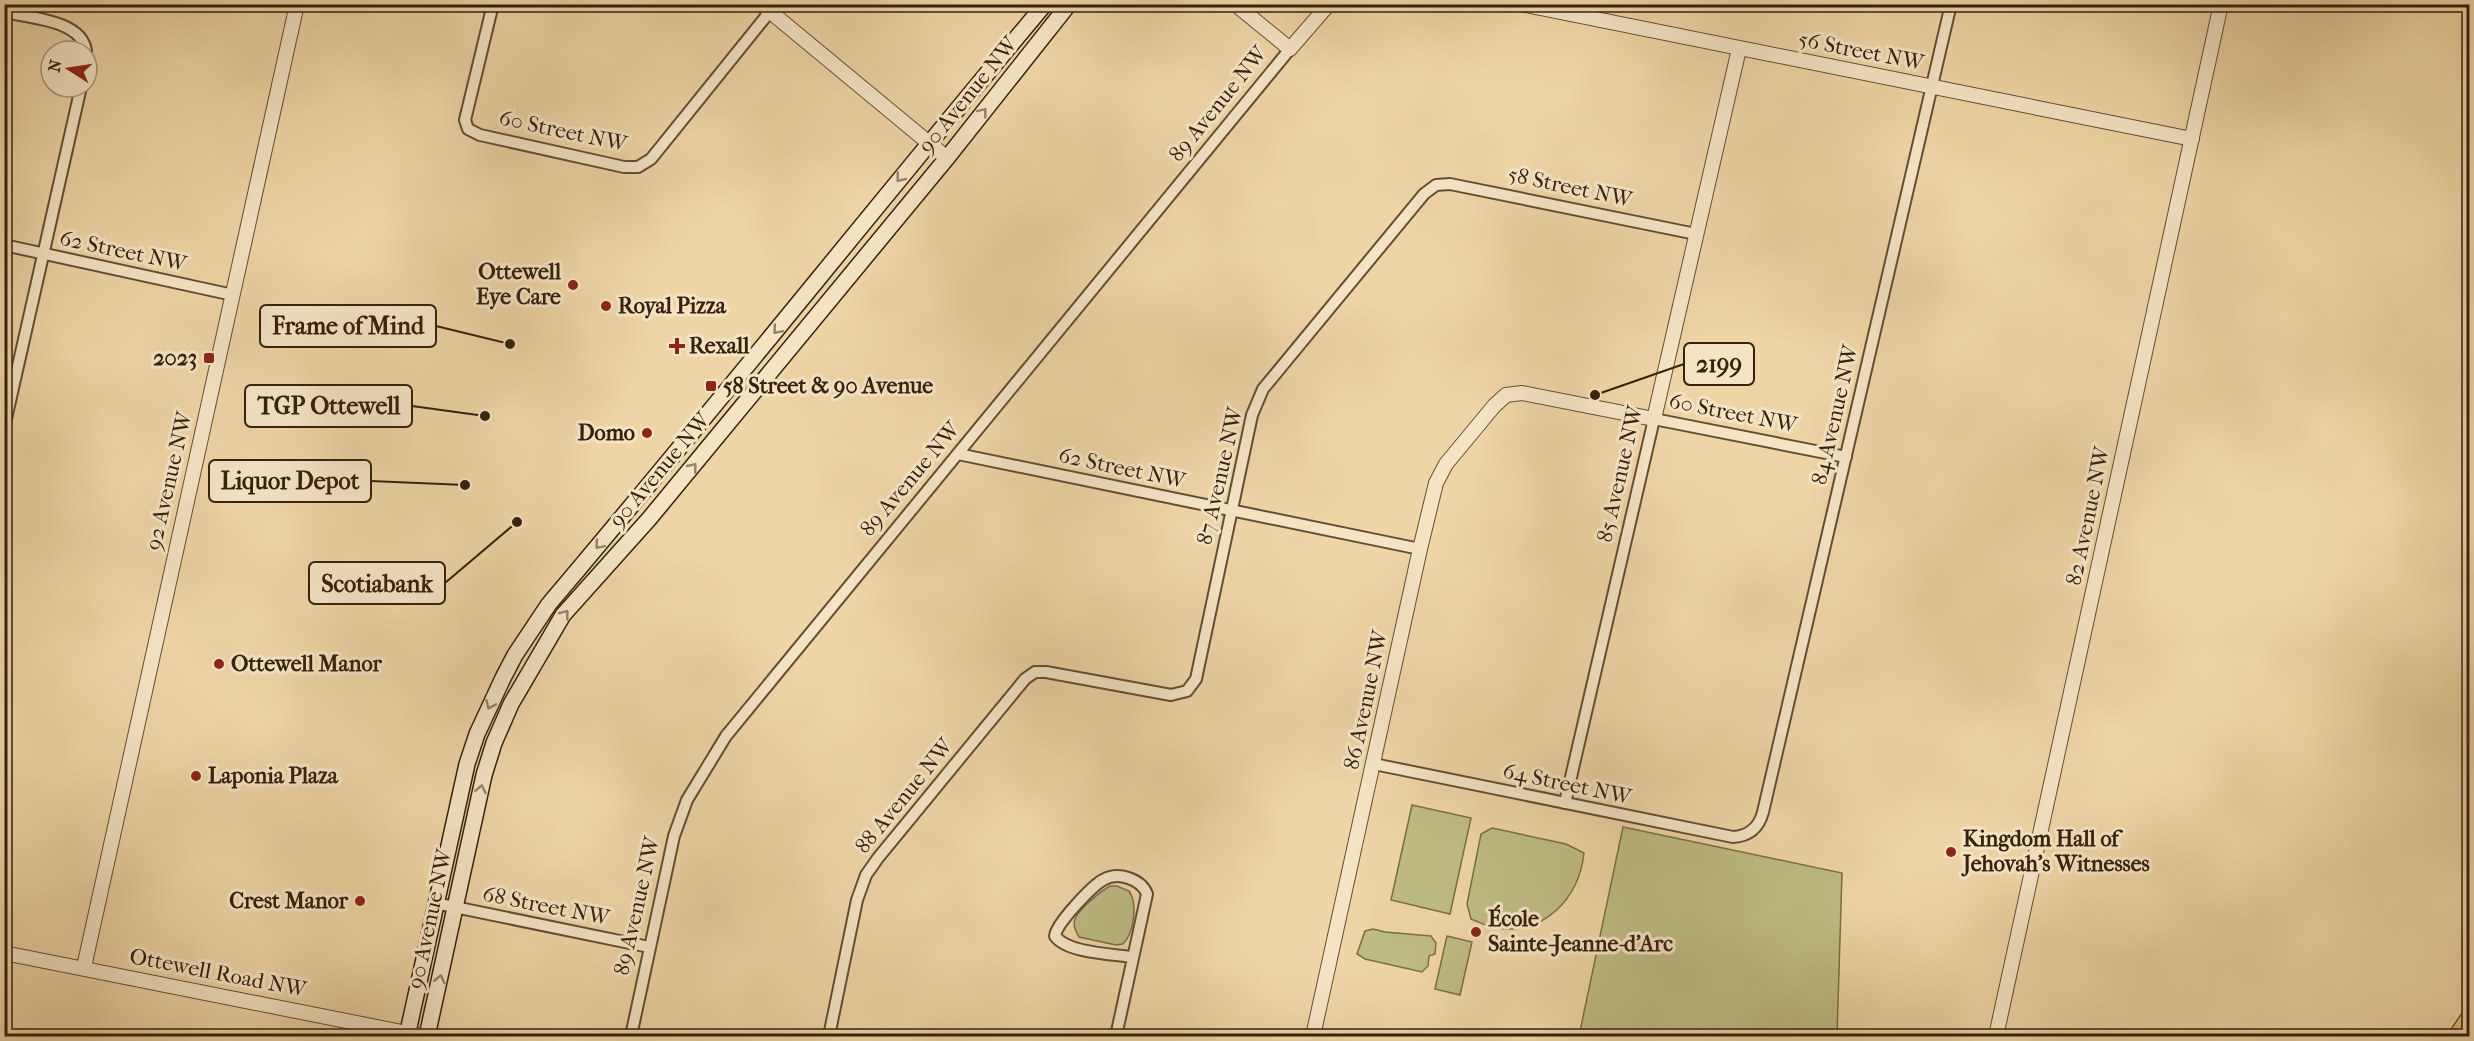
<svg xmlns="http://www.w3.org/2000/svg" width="2474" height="1041" font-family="'IM FELL French Canon',serif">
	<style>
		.green { fill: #bdbc83; stroke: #796e48; stroke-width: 1.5 }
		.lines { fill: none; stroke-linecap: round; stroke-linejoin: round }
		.minor-casing { stroke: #634e33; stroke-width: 14 }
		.tertiary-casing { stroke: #634e33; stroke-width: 16 }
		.secondary-casing { stroke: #35210d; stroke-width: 18 }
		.motorway-casing { stroke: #35210d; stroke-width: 22 }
		.minor { stroke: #f4e4c4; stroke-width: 10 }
		.tertiary { stroke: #f4e4c4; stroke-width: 14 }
		.secondary { stroke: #f4e4c4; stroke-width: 15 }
		.motorway { stroke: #e7ba72; stroke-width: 20 }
		.oneway { stroke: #948268 }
		.poi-dot { fill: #8f2418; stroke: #f4e4c4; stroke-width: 2 }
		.labels { text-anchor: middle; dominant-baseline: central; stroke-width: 6; stroke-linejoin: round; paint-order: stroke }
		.street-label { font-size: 22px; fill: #35210d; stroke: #f4e4c4 }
		.poi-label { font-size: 22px; font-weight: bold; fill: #35210d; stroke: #f4e4c4; text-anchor: start }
		.leader { fill: none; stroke: #35210d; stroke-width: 2 }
		.callout-dot { fill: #35210d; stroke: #f4e4c4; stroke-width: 2 }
		.callout { fill: #f4e4c4; stroke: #35210d; stroke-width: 2 }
		.callout-label { font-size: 24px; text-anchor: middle; font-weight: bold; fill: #35210d }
	</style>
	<rect width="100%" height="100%" fill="#eed5a5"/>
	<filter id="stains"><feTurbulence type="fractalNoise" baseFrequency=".00333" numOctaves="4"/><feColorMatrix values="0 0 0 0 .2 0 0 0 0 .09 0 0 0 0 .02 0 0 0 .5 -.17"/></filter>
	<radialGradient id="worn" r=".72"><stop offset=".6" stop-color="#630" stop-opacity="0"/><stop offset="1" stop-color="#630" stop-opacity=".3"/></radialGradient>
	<g class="green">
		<path d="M1412 805 1471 818 1450 914 1391 900Z"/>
		<path d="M1623 827 1842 873 1837 1036H1579Z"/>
		<path d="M1492 828 1566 844 1584 853C1579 898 1545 935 1497 928 1488 927 1479 922 1471 919L1467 904 1481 834Z"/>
		<path d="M1110 886H1117L1129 891C1138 904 1134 933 1123 944L1116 945 1079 937C1076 932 1072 925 1075 919 1078 910 1101 891 1110 886Z"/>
		<path d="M1373 929 1385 932 1431 936 1436 943 1435 954 1429 956 1428 966 1422 972 1365 959 1357 954 1365 931Z"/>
		<path d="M1447 936 1472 942 1460 995 1435 989Z"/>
	</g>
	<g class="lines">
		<defs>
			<g id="minor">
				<path d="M493 4 465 120 468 129 480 135 624 167H638L651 159 776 4"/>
				<path d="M4 12C30 18 82 20 86 51"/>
				<path d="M4 245 233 295"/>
				<path d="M4 428 81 87"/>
				<path d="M958 454 1420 549"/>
				<path d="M1374 764 1733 837C1750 836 1759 827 1763 812L1951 4"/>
				<path d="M1565 803 1654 419 1846 457"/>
				<path d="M435 903 649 947"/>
				<path d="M631 1036 674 836 687 800 726 736 1290 49"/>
				<path d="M829 1036 857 900 866 875 878 858 1025 679 1035 672H1046L1171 695 1187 691 1196 679 1252 415 1263 389 1424 194 1436 185 1450 184 1696 234"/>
				<path d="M1116 1036 1147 894C1141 879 1118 871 1103 880 1092 886 1056 924 1055 936 1067 953 1112 954 1132 957"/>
			</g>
			<g id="tertiary">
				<path d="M761 4 947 158"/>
				<path d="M1235 4 1290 49 1329 4"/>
				<path d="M1521 4 2192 139"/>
				<path d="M4 953 422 1036"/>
				<path d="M84 967 297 4"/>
				<path d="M1313 1036 1420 549 1436 483 1446 464 1494 406 1506 395 1522 393 1654 419 1739 49"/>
				<path d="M1996 1036 2221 4"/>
			</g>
			<g id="secondary">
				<path d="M407 1036 467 764 477 734 503 678 515 655 549 604C717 406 878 203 1045 4"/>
				<path d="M427 1036 484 775 494 743 511 704 563 615 649 519 947 158 1069 4"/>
			</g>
			<path id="motorway" d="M2459 1036 2470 1020"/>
		</defs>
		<use href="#minor" class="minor-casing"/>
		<use href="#tertiary" class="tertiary-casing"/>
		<use href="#secondary" class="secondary-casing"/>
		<use href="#motorway" class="motorway-casing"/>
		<use href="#minor" class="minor"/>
		<use href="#tertiary" class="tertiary"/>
		<use href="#secondary" class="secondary"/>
		<use href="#motorway" class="motorway"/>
	</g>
	<defs><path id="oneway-chevron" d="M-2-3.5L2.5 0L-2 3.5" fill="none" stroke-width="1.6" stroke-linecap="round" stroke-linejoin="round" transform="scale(1.5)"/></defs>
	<g class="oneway">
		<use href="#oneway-chevron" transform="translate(983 112) rotate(-52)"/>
		<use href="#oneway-chevron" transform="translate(900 178) rotate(129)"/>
		<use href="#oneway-chevron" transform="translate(777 330) rotate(130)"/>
		<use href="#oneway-chevron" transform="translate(693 467) rotate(-51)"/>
		<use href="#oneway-chevron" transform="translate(599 545) rotate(130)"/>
		<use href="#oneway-chevron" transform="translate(565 614) rotate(-52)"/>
		<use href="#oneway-chevron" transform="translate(490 705) rotate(114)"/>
		<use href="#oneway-chevron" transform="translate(481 789) rotate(-78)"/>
		<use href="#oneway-chevron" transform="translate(440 979) rotate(-77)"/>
	</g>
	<g class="poi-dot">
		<circle cx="573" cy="285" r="6"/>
		<circle cx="606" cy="306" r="6"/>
		<path d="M674 337h6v6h6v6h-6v6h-6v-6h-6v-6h6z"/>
		<rect x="203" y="352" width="12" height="12" rx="3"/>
		<rect x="705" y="380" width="12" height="12" rx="3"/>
		<circle cx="647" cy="433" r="6"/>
		<circle cx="219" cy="664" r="6"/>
		<circle cx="196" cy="776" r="6"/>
		<circle cx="1951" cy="852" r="6"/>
		<circle cx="360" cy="901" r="6"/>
		<circle cx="1476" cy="932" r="6"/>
	</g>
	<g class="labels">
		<g class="street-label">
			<text transform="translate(1861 51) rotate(11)">56 Street NW</text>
			<text transform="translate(968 95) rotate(-51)">90 Avenue NW</text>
			<text transform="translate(1218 104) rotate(-51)">89 Avenue NW</text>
			<text transform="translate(563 131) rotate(12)">60 Street NW</text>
			<text transform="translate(1570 187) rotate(12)">58 Street NW</text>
			<text transform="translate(123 251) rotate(12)">62 Street NW</text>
			<text transform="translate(1733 413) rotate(11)">60 Street NW</text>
			<text transform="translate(1835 415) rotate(-77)">84 Avenue NW</text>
			<text transform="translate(1122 468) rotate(12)">62 Street NW</text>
			<text transform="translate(660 470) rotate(-50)">90 Avenue NW</text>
			<text transform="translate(1620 474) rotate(-77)">85 Avenue NW</text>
			<text transform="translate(1220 476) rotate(-77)">87 Avenue NW</text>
			<text transform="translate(910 479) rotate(-50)">89 Avenue NW</text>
			<text transform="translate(169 481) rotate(-77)">92 Avenue NW</text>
			<text transform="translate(2088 516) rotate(-78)">82 Avenue NW</text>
			<text transform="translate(1366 700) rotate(-78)">86 Avenue NW</text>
			<text transform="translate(1567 784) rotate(12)">64 Street NW</text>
			<text transform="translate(904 796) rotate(-51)">88 Avenue NW</text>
			<text transform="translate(546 906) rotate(11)">68 Street NW</text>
			<text transform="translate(637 906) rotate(-77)">89 Avenue NW</text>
			<text transform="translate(430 919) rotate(-78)">90 Avenue NW</text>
			<text transform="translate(218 973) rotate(11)">Ottewell Road NW</text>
		</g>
		<g class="poi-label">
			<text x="561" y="272" text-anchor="end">Ottewell<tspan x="561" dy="25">Eye Care</tspan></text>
			<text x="618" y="306">Royal Pizza</text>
			<text x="689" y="346">Rexall</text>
			<text x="197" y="358" text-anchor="end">2023</text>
			<text x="723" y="386">58 Street &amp; 90 Avenue</text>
			<text x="635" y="433" text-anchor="end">Domo</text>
			<text x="231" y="664">Ottewell Manor</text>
			<text x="208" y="776">Laponia Plaza</text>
			<text x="1963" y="839">Kingdom Hall of<tspan x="1963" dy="25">Jehovah's Witnesses</tspan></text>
			<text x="348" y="901" text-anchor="end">Crest Manor</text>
			<text x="1488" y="919">École<tspan x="1488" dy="25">Sainte-Jeanne-d'Arc</tspan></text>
		</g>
	</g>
	<path class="leader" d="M510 344L436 326M1595 395L1684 364M485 416L412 406M465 485L371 481M517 522L445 583"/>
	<g class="callout-dot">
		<circle cx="510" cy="344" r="6"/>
		<circle cx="1595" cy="395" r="6"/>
		<circle cx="485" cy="416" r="6"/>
		<circle cx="465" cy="485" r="6"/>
		<circle cx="517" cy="522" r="6"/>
	</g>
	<g class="callout">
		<rect x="260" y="305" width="176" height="42" rx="6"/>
		<rect x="1684" y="343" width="70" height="42" rx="6"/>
		<rect x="245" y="385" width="167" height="42" rx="6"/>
		<rect x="209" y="460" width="162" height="42" rx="6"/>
		<rect x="309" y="562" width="136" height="42" rx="6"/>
	</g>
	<g class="callout-label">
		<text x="348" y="334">Frame of Mind</text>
		<text x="1719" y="372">2199</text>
		<text x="329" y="414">TGP Ottewell</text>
		<text x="290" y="489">Liquor Depot</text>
		<text x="377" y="592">Scotiabank</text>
	</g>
	<rect width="2474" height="1041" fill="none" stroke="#eed5a5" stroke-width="24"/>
	<rect x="6" y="6" width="2462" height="1029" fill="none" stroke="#35210d" stroke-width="3"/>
	<rect x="12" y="12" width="2450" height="1017" fill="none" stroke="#35210d" stroke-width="1.5"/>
	<g transform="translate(69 69) rotate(282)"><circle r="28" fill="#f4e4c4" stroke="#a8967b" stroke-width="1.5"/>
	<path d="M0-4.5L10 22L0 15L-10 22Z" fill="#8f2418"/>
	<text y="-9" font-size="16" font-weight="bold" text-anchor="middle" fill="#35210d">N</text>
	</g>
	<rect width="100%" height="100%" filter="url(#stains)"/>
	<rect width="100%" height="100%" fill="url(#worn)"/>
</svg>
